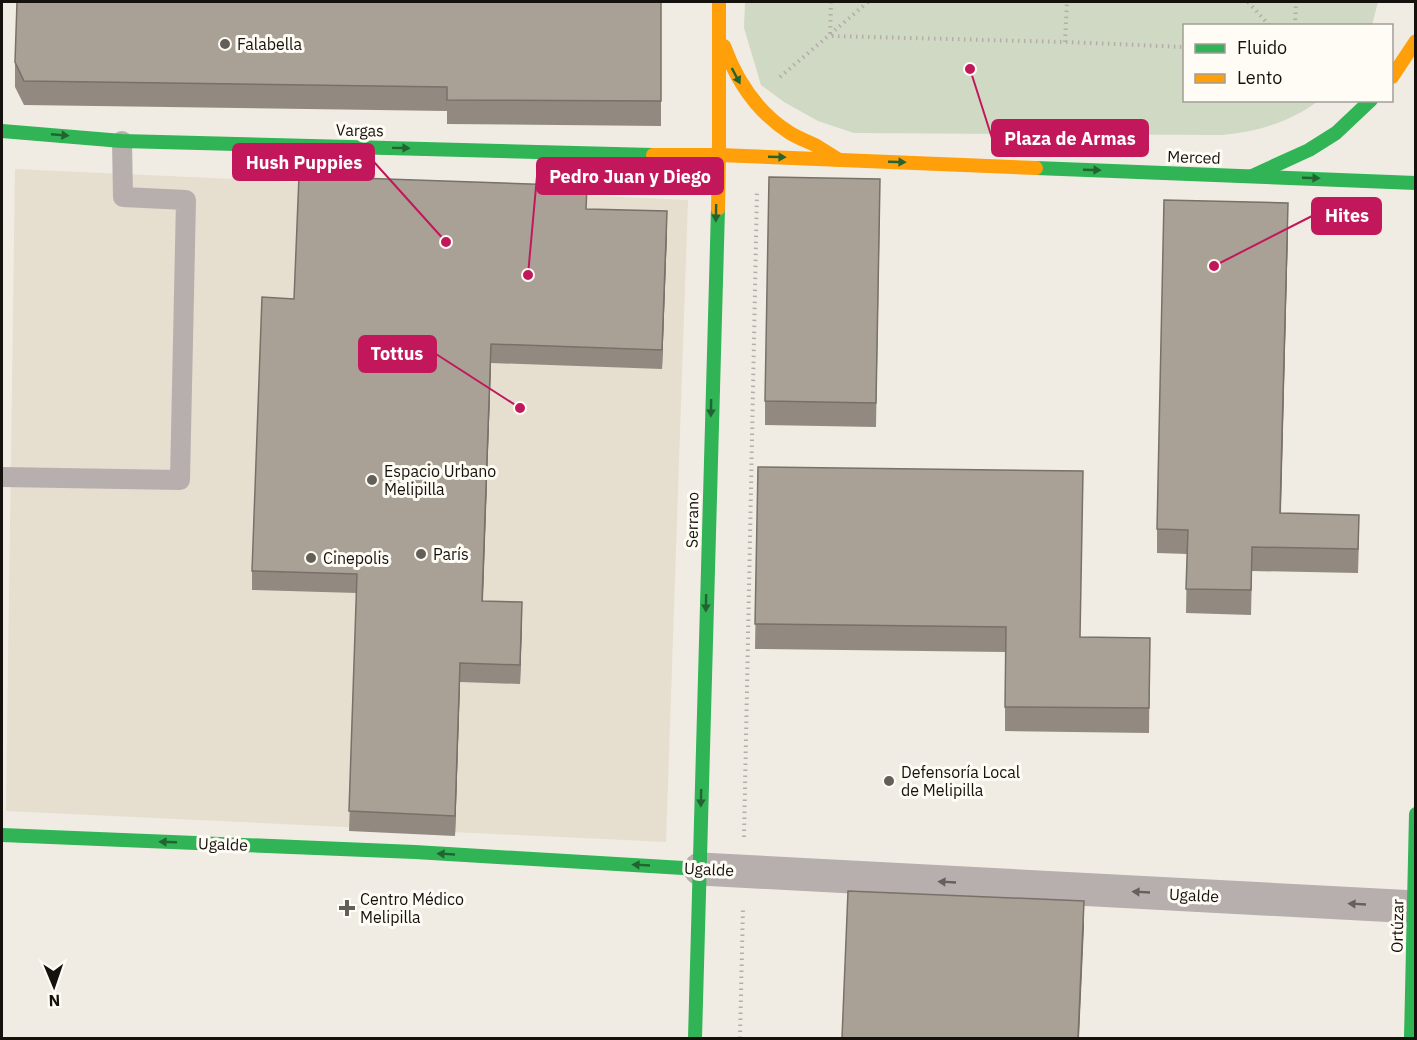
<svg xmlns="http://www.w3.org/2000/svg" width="1417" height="1040" font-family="'IBM Plex Sans',sans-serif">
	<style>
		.built { fill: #e6decf }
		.green { fill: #d0d9c3 }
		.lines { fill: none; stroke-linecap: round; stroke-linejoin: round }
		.path { stroke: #b4adaa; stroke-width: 4; stroke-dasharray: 1.5 4.5; stroke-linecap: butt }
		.lane { stroke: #b7afad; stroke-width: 20 }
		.street { stroke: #b7afad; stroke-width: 33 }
		.fast { stroke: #30b455; stroke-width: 14 }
		.slow { stroke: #ff9f0a; stroke-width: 14 }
		.wall { fill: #928a81 }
		.shaded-wall { fill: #777169 }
		.building { fill: #aaa196; stroke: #777169; stroke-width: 1.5 }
		.oneway { fill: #226331 }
		.oneway2 { fill: #66605d }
		.poi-dot { fill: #625e58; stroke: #fffbf5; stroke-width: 2 }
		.labels { text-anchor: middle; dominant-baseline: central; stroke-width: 6; stroke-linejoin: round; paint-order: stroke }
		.poi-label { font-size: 16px; fill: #15120d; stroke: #fffbf5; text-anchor: start }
		.street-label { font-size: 16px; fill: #15120d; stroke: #fffbf5 }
		.leader { fill: none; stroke: #c2185b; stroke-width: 2 }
		.callout-dot { fill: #c2185b; stroke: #fffbf5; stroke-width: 2 }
		.callout { fill: #c2185b; stroke: #c2185b; stroke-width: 2 }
		.callout-label { font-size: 18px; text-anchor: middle; font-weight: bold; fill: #fff }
	</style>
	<rect width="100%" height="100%" fill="#f0ece3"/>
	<path class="built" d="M15 169 688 200 666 842 6 811Z"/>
	<path class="green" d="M745 2H1378L1372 25 1184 26V100L1318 101C1291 122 1256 132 1222 135L854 133 818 121 784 102 761 85 744 28Z"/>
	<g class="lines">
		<g class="path">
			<path d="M831 2 830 36 1065 42 1184 47"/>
			<path d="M1248 2 1270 26"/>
			<path d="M1295 26 1296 2"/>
			<path d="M1065 42 1067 2"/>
			<path d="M780 77 868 2"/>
			<path d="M744 837 757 190"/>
			<path d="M740 1038 743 907"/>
		</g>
		<path class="lane" d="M2 477 180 480 186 200 123 197 122 141"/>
		<path class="street" d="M700 869 1416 907"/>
		<g class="fast">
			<path d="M2 131 122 141 653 155"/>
			<path d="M1036 168 1416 183"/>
			<path d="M1252 176 1309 150 1336 133 1371 100"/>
			<path d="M2 835 415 852 700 869"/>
			<path d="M695 1038 718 209"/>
			<path d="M1411 1038 1416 814"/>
		</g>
		<g class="slow">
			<path d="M724 46C737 82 757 112 790 133 798 138 807 141 815 145 823 150 831 155 839 160"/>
			<path d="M1392 77 1416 41"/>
			<path d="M653 155H719L1036 168"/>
			<path d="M718 209 719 155V2"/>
		</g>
	</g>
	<g class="wall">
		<path d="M661 2V126L447 124V111L24 105 15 87V62Z"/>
		<path d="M880 203 876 427 765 425V401Z"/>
		<path d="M587 209 667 231 662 369 491 363 483 601 522 621 520 684 460 682 455 836 349 831 357 593 252 590V571L294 299Z"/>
		<path d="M1288 228 1281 513 1359 539 1358 573 1252 571 1251 615 1186 613 1187 554 1157 553V529Z"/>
		<path d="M758 467 1081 637 1150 638 1149 733 1005 731V652L755 649Z"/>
	</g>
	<g class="shaded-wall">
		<path d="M1288 203V228L1280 537V513Z"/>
		<path d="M667 211V231L662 369V350Z"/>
		<path d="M491 344V363L482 620V601Z"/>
		<path d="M522 602V621L520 684V665Z"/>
		<path d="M460 663V682L455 836V816Z"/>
		<path d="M1084 901V926L1079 1038H1078Z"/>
	</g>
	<g class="building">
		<path d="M17 2H661V101L447 100V87L24 81 15 62Z"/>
		<path d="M299 176 587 186 586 209 667 211 662 350 491 344 482 601 522 602 520 665 460 663 455 816 349 811 357 574 252 571 262 297 294 299Z"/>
		<path d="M769 177 880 179 876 403 765 401Z"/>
		<path d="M1164 200 1288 203 1280 513 1359 515 1358 549 1252 547 1251 590 1186 589 1188 530 1157 529Z"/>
		<path d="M758 467 1083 471 1080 637 1150 638 1149 708 1005 707 1006 627 755 624Z"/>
		<path d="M848 891 1084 901 1078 1038H842Z"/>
	</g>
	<defs><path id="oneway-solid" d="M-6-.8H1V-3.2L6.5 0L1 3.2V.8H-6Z" transform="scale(1.5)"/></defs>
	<g class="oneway">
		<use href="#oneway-solid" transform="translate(736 76) rotate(62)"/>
		<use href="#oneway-solid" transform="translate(60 135) rotate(5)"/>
		<use href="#oneway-solid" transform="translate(401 148) rotate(1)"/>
		<use href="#oneway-solid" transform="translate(777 157) rotate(2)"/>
		<use href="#oneway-solid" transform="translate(897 162) rotate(2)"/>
		<use href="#oneway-solid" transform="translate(1092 170) rotate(2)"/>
		<use href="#oneway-solid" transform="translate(1311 178) rotate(2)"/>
		<use href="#oneway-solid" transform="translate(716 213) rotate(91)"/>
		<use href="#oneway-solid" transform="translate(711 408) rotate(91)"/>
		<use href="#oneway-solid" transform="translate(706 603) rotate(91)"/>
		<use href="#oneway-solid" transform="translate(701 798) rotate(91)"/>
		<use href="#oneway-solid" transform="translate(168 842) rotate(-178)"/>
		<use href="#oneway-solid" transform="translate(446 854) rotate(-177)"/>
		<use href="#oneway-solid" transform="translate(641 865) rotate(-177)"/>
	</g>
	<g class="oneway2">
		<use href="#oneway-solid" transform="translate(947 882) rotate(-177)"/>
		<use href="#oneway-solid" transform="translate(1141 892) rotate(-177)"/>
		<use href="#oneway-solid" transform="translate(1357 904) rotate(-177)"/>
	</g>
	<g class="poi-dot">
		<circle cx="225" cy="44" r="6"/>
		<circle cx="372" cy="480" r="6"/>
		<circle cx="421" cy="554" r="6"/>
		<circle cx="311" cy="558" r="6"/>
		<circle cx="889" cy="781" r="6"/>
		<path d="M344 899h6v6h6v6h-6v6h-6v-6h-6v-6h6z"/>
	</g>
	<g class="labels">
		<g class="poi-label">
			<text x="237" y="44">Falabella</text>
			<text x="384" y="471">Espacio Urbano<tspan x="384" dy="18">Melipilla</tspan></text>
			<text x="433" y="554">París</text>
			<text x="323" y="558">Cinepolis</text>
			<text x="901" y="772">Defensoría Local<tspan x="901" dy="18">de Melipilla</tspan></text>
			<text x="360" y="899">Centro Médico<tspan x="360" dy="18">Melipilla</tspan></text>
		</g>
		<g class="street-label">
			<text transform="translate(360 130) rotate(1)">Vargas</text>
			<text transform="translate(1194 157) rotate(2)">Merced</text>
			<text transform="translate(692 520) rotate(-89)">Serrano</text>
			<text transform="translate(223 844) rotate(2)">Ugalde</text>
			<text transform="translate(709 869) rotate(3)">Ugalde</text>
			<text transform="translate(1194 895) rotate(3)">Ugalde</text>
			<text transform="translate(1397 926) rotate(-89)">Ortúzar</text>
		</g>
	</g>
	<path class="leader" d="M970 69L992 138M446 242L374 162M528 275L537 176M1214 266L1312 216M520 408L436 354"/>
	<g class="callout-dot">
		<circle cx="970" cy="69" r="6"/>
		<circle cx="446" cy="242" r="6"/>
		<circle cx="528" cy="275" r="6"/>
		<circle cx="1214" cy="266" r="6"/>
		<circle cx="520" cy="408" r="6"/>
	</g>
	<g class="callout">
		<rect x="992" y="120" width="156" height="36" rx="6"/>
		<rect x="233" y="144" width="141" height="36" rx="6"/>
		<rect x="537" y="158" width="186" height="36" rx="6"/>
		<rect x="1312" y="198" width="69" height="36" rx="6"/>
		<rect x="359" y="336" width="77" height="36" rx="6"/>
	</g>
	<g class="callout-label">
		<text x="1070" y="145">Plaza de Armas</text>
		<text x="304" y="169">Hush Puppies</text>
		<text x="630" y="183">Pedro Juan y Diego</text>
		<text x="1347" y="222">Hites</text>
		<text x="397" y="360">Tottus</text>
	</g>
	<rect width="1417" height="1040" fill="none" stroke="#15120d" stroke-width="6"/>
	<rect x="1183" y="24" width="210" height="78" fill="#fffbf5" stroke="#a19e98" stroke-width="1.5"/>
	<rect x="1195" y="44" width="30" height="9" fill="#30b455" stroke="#a19e98" stroke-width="1.5"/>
	<text x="1237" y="54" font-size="18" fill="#15120d">Fluido</text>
	<rect x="1195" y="74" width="30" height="9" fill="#ff9f0a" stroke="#a19e98" stroke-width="1.5"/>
	<text x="1237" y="84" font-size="18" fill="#15120d">Lento</text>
	<g transform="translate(54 986) rotate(178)" stroke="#fffbf5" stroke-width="4.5" paint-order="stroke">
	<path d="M0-4.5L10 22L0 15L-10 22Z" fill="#15120d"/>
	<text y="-9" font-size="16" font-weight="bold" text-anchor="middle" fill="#15120d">N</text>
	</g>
</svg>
